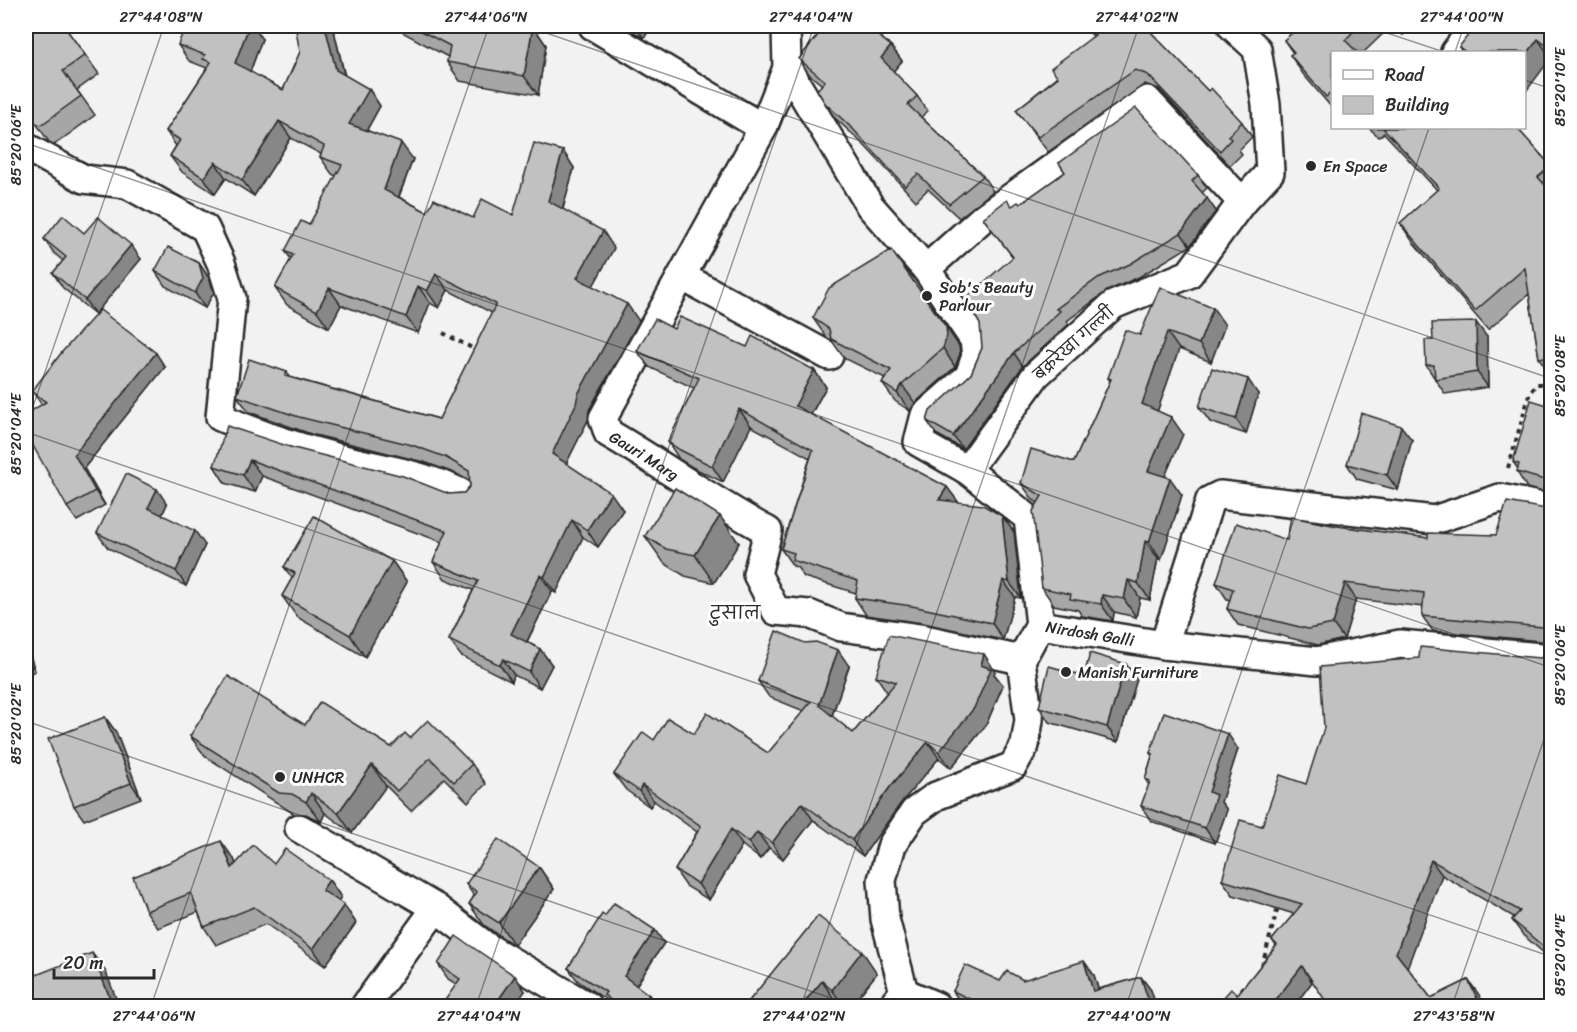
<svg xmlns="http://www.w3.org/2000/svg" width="1577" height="1032" font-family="Sriracha,'Playpen Sans Deva',sans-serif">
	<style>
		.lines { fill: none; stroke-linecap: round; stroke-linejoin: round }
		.minor-casing { stroke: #2b2b2b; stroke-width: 32 }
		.path { stroke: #2b2b2b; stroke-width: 4; stroke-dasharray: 4.5 4.5; stroke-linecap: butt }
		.minor { stroke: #fff; stroke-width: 27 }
		.wall { fill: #a6a6a6; stroke: #2b2b2b; stroke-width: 1.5 }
		.shaded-wall { fill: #878787; stroke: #2b2b2b; stroke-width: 1.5 }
		.building { fill: #c1c1c1; stroke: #2b2b2b; stroke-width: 1.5 }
		.ticks { fill: none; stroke: #2b2b2b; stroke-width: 1.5; stroke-opacity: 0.45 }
		.poi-dot { fill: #2b2b2b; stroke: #fff; stroke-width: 2 }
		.labels { text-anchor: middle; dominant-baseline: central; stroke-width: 6; stroke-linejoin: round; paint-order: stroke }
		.poi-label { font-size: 16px; fill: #2b2b2b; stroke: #fff; text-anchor: start }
		.street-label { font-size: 16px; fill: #2b2b2b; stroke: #fff }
		.neighbourhood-label { font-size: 18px; fill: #2b2b2b; stroke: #fff }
		.neatline { fill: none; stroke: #2b2b2b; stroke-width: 2 }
		.ticks-label { font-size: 15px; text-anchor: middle; fill: #2b2b2b }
	</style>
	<rect width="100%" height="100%" fill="#f2f2f2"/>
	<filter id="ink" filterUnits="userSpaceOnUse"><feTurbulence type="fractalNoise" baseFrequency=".0167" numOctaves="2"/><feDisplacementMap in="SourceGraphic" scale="12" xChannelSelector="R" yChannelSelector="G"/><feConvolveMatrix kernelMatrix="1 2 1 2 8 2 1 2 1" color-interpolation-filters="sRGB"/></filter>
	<g filter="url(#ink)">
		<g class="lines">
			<defs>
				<g id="minor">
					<path id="s1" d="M593 26 763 128 603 418 608 433C662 464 713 502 768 531L757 574 776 611 809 614 841 627 920 638 1021 660"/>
					<path d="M786 26 787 68"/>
					<path d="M1455 52 1475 26"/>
					<path d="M763 128 787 68 870 206 926 269 984 217 1147 100 1242 202"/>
					<path d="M26 147 84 179 127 184 205 228 221 263 232 298 220 417C257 434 296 447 336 457 381 469 426 474 467 496"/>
					<path d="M926 269 974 340 976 356 969 376 925 415 918 442 967 470"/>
					<path d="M683 277 829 356"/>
					<path d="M1040 625 1028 518 967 470 1036 375 1113 305 1189 274 1242 202 1270 172 1266 104 1257 49 1232 26"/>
					<path d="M1164 645 1210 500 1220 495 1434 520 1500 498 1552 509"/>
					<path d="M299 828 436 908 487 947 587 1006"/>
					<path id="s2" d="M904 992 885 919 882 880 892 845 914 812 936 796 1013 766 1025 745 1029 720 1021 660 1040 625 1164 645 1317 661 1400 644 1552 658"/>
					<path d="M365 1006 436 908"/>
					<path d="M892 1006 904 992 936 1006"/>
				</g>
			</defs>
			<use href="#minor" class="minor-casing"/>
			<g class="path">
				<path d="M443 333 478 351"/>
				<path d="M1508 468 1530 392 1537 384H1552"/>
				<path d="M1262 966 1279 903"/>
				<path d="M1234 996 1246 984"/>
			</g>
			<use href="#minor" class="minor"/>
		</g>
		<g class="wall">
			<path d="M64 26 99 74 77 90 95 115 54 145 49 142 26 109Z"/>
			<path d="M399 26H533L546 45 538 95 460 81 447 62 448 57 404 33Z"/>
			<path d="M623 26H652L644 38Z"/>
			<path d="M820 26H884L877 34 891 46 902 61 893 71 917 96 928 111 921 117 983 176 993 191 959 218 928 189 916 201 863 144 835 118 825 103 822 85 809 74 799 59 823 28Z"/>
			<path d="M1083 26H1145L1208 91 1242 122 1252 137 1239 150 1242 154 1230 166 1159 89 1145 84 1048 152 1016 110 1057 77 1093 36Z"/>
			<path d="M1300 26H1410L1403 35 1391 26 1364 52H1332V108L1303 74 1290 55 1293 53 1284 40Z"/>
			<path d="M1551 26V58L1524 52H1462L1459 47Z"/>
			<path d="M334 31 345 76 369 89 380 106 367 130 413 159 399 197 427 212 473 218 513 215 563 151 574 168 563 209 614 248 593 286 639 321 589 410 588 420 566 464 623 510 598 547 583 537 556 593 552 591 527 642 540 649 552 665 540 688 514 675 512 682 461 656 449 640 473 590 445 579 433 562 442 542 262 476 255 492 225 483 214 466 290 447 449 494 464 493 470 486 469 481 457 474 424 462 311 434 249 412 237 396 287 372 290 377 439 419 492 313 448 290 439 308 430 303 418 333 341 305 329 328 287 305 275 288 291 259 285 251 309 225 336 176 332 174 320 157 321 154 291 138 254 196 226 178 215 194 182 172 170 156 176 146 166 131 207 68 189 61 178 45 262 39 250 72 283 90 300 52Z"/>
			<path d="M1369 128H1517L1551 166V375L1539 358 1529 294 1488 330 1413 242 1400 223 1437 190 1384 133 1379 137Z"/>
			<path d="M1059 163 1198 175 1207 188 1202 193 1216 211 1190 246 1139 277 1107 291 1067 321 1069 324 1023 366 963 449 936 434 927 421 971 374 982 348 1013 257 983 218 1012 206 1020 204 1065 172Z"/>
			<path d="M84 233 141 259 95 314 63 288 53 273 63 261 54 253 44 239Z"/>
			<path d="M199 263 209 278 214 292 205 308 165 286 155 271Z"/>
			<path d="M813 318 959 346 960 354 955 367 915 403 910 411 895 401 882 383 885 378 844 358 832 341 826 337Z"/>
			<path d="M1225 325 1211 362 1179 349 1157 411 1183 434 1165 476 1182 495 1161 560 1158 558 1150 600 1140 598 1136 617 1114 612 1113 621 1082 616 1078 610 1054 605 1042 588 1038 503 1033 500 1021 483 1074 462 1110 381 1108 378 1140 335Z"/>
			<path d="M674 329 747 347 814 370 826 387 811 415 947 487 958 502 1002 516 1014 532 1021 598 1015 597 1003 640 923 623 866 615 855 598 856 593 804 577 797 567 793 566 781 549 810 458 751 426 723 482 692 467 679 459 668 442 694 388 649 367 637 351Z"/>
			<path d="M1487 337 1488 387 1445 394 1426 365Z"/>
			<path d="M165 367 84 468 105 505 77 521 67 507 42 405 32 391Z"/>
			<path d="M1258 394 1246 434 1210 422 1199 407Z"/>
			<path d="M1551 406V494L1527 488 1517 472 1518 469 1513 462Z"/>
			<path d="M1412 440 1398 490 1357 479 1347 464Z"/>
			<path d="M167 504 162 515 205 545 186 586 108 548 97 533Z"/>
			<path d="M1551 505V642L1433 631 1422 616 1423 607 1356 599 1344 639 1318 645 1238 625 1227 609 1230 600 1227 599 1216 583 1287 540 1337 526 1428 538 1496 535Z"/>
			<path d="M645 536 739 543 714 583 685 576 664 563Z"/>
			<path d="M392 561 407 582 365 657 297 617 282 596 292 578 284 567Z"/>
			<path d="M26 643 35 671 26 675Z"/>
			<path d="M1551 653V959L1523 935 1512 920 1514 917 1442 875 1407 967 1431 998 1468 980 1479 995 1485 1006 1312 982 1294 1006H1216L1237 995 1276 946 1272 940 1294 914 1233 895 1222 880 1262 826 1306 784Z"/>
			<path d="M849 666 832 716 853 733 887 692 876 676 995 671 994 674 1003 685 986 725 951 768 939 758 901 803 863 856 813 820 783 859 769 848 760 859 742 845 709 900 686 886 675 870 697 832 654 801 650 807 626 790 614 774 654 740 694 734 768 753 804 711 769 697 758 681Z"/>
			<path d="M1084 676 1137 679 1118 742 1049 722 1039 707Z"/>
			<path d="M105 717 116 732 141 798 84 820 74 806Z"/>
			<path d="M305 725 391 747 410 738 472 764 486 784 468 802 444 778 411 811 386 786 352 833 325 813 321 822 306 814H294L205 756 190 736Z"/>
			<path d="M1238 749 1221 802 1227 810 1215 843 1151 821 1141 806 1149 785 1145 779 1152 756 1150 753Z"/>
			<path d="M234 859 236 864H274L329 880 341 897 338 901 344 905 356 923 325 966 266 924 216 945 204 927 198 912 158 928 146 911Z"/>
			<path d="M539 867 554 889 514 945 484 925 469 904 474 896 466 884Z"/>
			<path d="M818 916 877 973 851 1006H841L837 1003 745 1006Z"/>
			<path d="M664 943 636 986 649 995 656 1006H612L608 1001 578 981 568 968Z"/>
			<path d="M438 964 515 976 525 991 456 984 448 979Z"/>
			<path d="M1094 975 1098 989 1141 977 1151 990 1156 1006H966L962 1005 953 991 1000 981Z"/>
		</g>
		<g class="shaded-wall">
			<path d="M249 26H253L262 39 247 80 235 63Z"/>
			<path d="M325 26H336L334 31 347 87 336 70Z"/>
			<path d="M533 26 546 45 538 95 524 76Z"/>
			<path d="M635 26H652L644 38Z"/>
			<path d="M865 26H884L874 38Z"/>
			<path d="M1397 26H1410L1403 35Z"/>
			<path d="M1538 39 1551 58 1524 94V58Z"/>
			<path d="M891 46 902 61 892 73 881 58Z"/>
			<path d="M369 89 380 106 361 140 349 124Z"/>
			<path d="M279 121 291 138 254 196 242 180Z"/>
			<path d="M401 143 413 159 395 206 384 190Z"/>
			<path d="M563 151 574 168 560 218 548 201Z"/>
			<path d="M215 162 226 178 215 194 204 178Z"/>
			<path d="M1207 198 1216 211 1190 246 1181 233Z"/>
			<path d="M603 231 614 248 588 295 577 278Z"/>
			<path d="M131 245 141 259 95 314 85 300Z"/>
			<path d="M199 263 209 278 214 292 205 308 195 293Z"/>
			<path d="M436 274 448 290 439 308 427 291Z"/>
			<path d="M418 286 430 303 418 333 406 317Z"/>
			<path d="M329 288 341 305 329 328 317 311Z"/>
			<path d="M627 304 639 321 589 410 588 420 563 470 552 454 578 394Z"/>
			<path d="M1213 308 1225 325 1211 362 1199 344Z"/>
			<path d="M1476 322 1487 337 1488 387 1477 372Z"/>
			<path d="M946 327 959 346 960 354 955 367 943 348Z"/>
			<path d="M1167 332 1179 349 1154 421 1142 404Z"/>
			<path d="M156 353 165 367 84 468 105 505 95 491 74 454Z"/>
			<path d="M1014 353 1023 366 963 449 953 436Z"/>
			<path d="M814 370 826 387 806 423 795 406Z"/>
			<path d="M1248 379 1258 394 1246 434 1236 419Z"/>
			<path d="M902 385 915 403 910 411 897 393Z"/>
			<path d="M739 409 751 426 723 482 712 466Z"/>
			<path d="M1171 417 1183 434 1160 488 1148 471Z"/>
			<path d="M1401 426 1412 440 1398 490 1387 475Z"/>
			<path d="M250 460 262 476 255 492 243 475Z"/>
			<path d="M1170 478 1182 495 1161 560 1149 542Z"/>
			<path d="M947 487 959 503 939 500Z"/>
			<path d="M157 489 167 504 158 523 148 508Z"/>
			<path d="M611 493 623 510 598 547 587 530Z"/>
			<path d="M720 516 739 543 714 583 695 555Z"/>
			<path d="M1002 516 1014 532 1021 598 1009 582Z"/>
			<path d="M572 520 583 537 556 593 544 577Z"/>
			<path d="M195 531 205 545 186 586 176 571Z"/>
			<path d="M1145 541 1158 558 1150 600 1138 583Z"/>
			<path d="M392 561 407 582 365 657 350 635Z"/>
			<path d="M540 575 552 591 522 651 511 634Z"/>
			<path d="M1003 580 1015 597 1003 640 992 623Z"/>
			<path d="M1128 580 1140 598 1136 617 1124 599Z"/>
			<path d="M1345 583 1356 599 1344 639 1333 624Z"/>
			<path d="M1102 595 1114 612 1113 621 1101 604Z"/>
			<path d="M26 643 35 671 26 657Z"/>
			<path d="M540 649 552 665 540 688 529 672Z"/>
			<path d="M838 650 849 666 830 721 819 705Z"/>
			<path d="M984 654 995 671 994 674 1003 685 986 725 951 768 939 752 981 665Z"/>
			<path d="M503 659 514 675 512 682 500 665Z"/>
			<path d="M1126 664 1137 679 1118 742 1107 727Z"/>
			<path d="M105 717 116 732 141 798 131 783Z"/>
			<path d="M1228 734 1238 749 1221 802 1227 810 1215 843 1205 828 1209 792Z"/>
			<path d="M928 742 939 758 901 803 863 856 852 840 890 787Z"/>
			<path d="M372 765 386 786 352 833 338 813Z"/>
			<path d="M642 785 654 801 650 807 639 791Z"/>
			<path d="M311 793 325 813 321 822 306 802Z"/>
			<path d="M802 803 813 820 783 859 772 843Z"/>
			<path d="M731 829 742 845 709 900 698 884Z"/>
			<path d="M757 832 769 848 760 859 749 843Z"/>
			<path d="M221 841 234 859 244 886 232 868Z"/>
			<path d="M1431 860 1442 875 1407 968 1396 953Z"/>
			<path d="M539 867 554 889 514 945 499 923Z"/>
			<path d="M329 880 341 897 334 907 322 890Z"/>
			<path d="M344 905 356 923 325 966 313 949Z"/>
			<path d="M655 930 664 943 633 990 624 976Z"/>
			<path d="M862 951 877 973 851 1006H844L832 990Z"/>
			<path d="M92 953 106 972 119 1006H113Z"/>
			<path d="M1084 961 1094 975 1103 1004 1093 991Z"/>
			<path d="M1302 966 1312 982 1294 1006H1271Z"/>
			<path d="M515 976 525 991 515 1006H494Z"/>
			<path d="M1141 977 1151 990 1156 1006H1150Z"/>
			<path d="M1468 980 1479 995 1485 1006H1481Z"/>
			<path d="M822 981 837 1003 833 1006H801Z"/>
			<path d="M649 995 656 1006H640Z"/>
		</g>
		<g class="building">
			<path d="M26 26H64L85 55 63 71 81 96 41 125 36 123 26 108Z"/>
			<path d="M185 26H249L235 63 283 90 300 52 295 26H325L336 70 369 89 349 124 401 143 384 190 427 212 434 199 473 218 482 199 513 215 534 143 563 151 548 201 603 231 577 278 627 304 578 394 576 404 552 454 611 493 587 530 572 520 544 577 540 575 511 634 540 649 529 672 503 659 500 665 449 640 478 581 433 562 447 531 250 460 243 475 214 466 227 426 290 447 403 476 449 494 464 493 470 486 469 471 445 457 412 445 299 417 237 396 249 359 287 372 285 376 439 419 496 304 436 274 427 291 418 286 406 317 329 288 317 311 275 288 293 255 285 251 301 221 309 225 342 165 320 157 324 146 279 121 242 180 215 162 204 178 170 156 180 140 166 131 211 62 203 59 205 55 178 45Z"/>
			<path d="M412 26H533L524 76 447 62 450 46Z"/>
			<path d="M825 26H866L891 46 881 58 917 96 908 105 983 176 949 204 918 174 905 186 853 129 825 103 817 90 825 81 799 59Z"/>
			<path d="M1086 26H1145L1208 91 1211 88 1242 122 1228 136 1231 139 1220 151 1148 75 1135 70 1038 137 1016 110 1058 77 1051 68 1095 35Z"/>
			<path d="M1300 26H1359L1345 40 1357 52H1332V92L1326 97 1290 55 1294 52 1284 40Z"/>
			<path d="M1475 26H1551V49L1538 39 1524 58V52H1466L1459 47Z"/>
			<path d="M1136 108 1198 175 1192 181 1207 198 1181 233 1130 264 1098 278 1056 309 1060 311 1014 353 953 436 927 421 930 411 971 374 982 348 980 324 965 299 1013 257 983 218 1007 200 1012 206 1018 202 1020 204 1065 172 1059 163Z"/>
			<path d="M1383 128H1517L1551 166 1538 177 1551 192V356L1539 358 1525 268 1475 311 1400 223 1439 188Z"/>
			<path d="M63 215 84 233 98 217 131 245 85 300 53 273 66 257 44 239Z"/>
			<path d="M168 247 199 263 203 278 195 293 155 271Z"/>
			<path d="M891 250 946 327 947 336 943 348 902 385 897 393 882 383 891 370 831 339 829 329 813 318 829 288Z"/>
			<path d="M1160 287 1213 308 1199 344 1167 332 1142 404 1171 417 1148 471 1170 478 1149 542 1145 541 1138 583 1128 580 1124 599 1102 595 1101 604 1070 599 1071 594 1042 588 1033 511 1042 496 1021 483 1031 449 1074 462 1111 379 1108 378 1125 330 1140 335Z"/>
			<path d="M100 310 156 353 74 454 95 491 67 507 26 433V414L46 402 32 391 62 352Z"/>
			<path d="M680 317 747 347 752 336 814 370 795 406 947 487 939 500 983 505 1002 516 1009 582 1003 580 992 623 912 606 855 598 858 581 792 560 794 553 781 549 813 450 739 409 712 466 680 450 668 442 699 378 637 351 655 319 674 329Z"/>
			<path d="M1476 322 1477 372 1435 379 1434 365H1426L1425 340H1433L1432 323Z"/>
			<path d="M1212 368 1248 379 1236 419 1199 407Z"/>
			<path d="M1531 400 1551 406V482L1517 472 1519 464 1513 462Z"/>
			<path d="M1361 413 1401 426 1387 475 1347 464Z"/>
			<path d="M126 474 157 489 148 508 195 531 176 571 97 533Z"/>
			<path d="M675 488 720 516 695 555 666 549 645 536Z"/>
			<path d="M1507 502 1546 509 1551 505V632V630L1543 627 1422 616 1424 593 1345 583 1333 624 1308 629 1227 609 1233 589 1216 583 1236 523 1287 540 1291 517 1337 526 1428 538V533L1496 535Z"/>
			<path d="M314 516 392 561 350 635 282 596 295 573 284 567Z"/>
			<path d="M776 631 805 643 816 642 838 650 819 705 853 733 896 682 876 676 889 635 984 654 981 665 991 669 974 708 939 752 928 742 890 787 852 840 802 803 772 843 757 832 749 843 731 829 698 884 675 870 701 826 642 785 639 791 614 774 643 732 654 740 668 718 694 734 707 713 768 753 811 702 758 681Z"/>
			<path d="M1420 647 1540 658 1551 653V953L1512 920 1520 911 1431 860 1396 953 1431 998 1468 980 1481 1006H1329L1302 966 1271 1006H1216L1231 989 1237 995 1277 945 1272 940 1302 904 1222 880 1240 820 1262 826 1280 775 1306 784 1324 728 1320 667 1419 658Z"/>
			<path d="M1090 653 1126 664 1107 727 1039 707 1049 666 1084 676Z"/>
			<path d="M228 676 305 725 320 702 391 747 405 733 410 738 428 720 472 764 454 782 430 758 397 791 372 765 338 813 311 793 306 802 292 794 279 793 190 736Z"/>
			<path d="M1164 712 1228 734 1209 792 1216 795 1205 828 1141 806 1150 781 1145 779 1153 754 1150 753Z"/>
			<path d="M105 717 131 783 74 806 48 739Z"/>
			<path d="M498 839 539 867 499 923 469 904 477 892 466 884Z"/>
			<path d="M221 841 232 868 253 845 274 864 285 849 329 880 322 890 344 905 313 949 254 907 204 927 191 893 146 911 133 877Z"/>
			<path d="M614 903 655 930 624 976 649 995 640 1006H619L604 995 606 992 568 968 602 914 605 916Z"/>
			<path d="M818 916 862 951 832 990 822 981 801 1006H745Z"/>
			<path d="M456 936 515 976 494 1006H441L460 979 438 964Z"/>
			<path d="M92 953 113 1006H26V979Z"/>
			<path d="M1084 961 1093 991 1141 977 1150 1006H984L953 991 965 965 1000 981 1007 971 1023 980Z"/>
		</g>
	</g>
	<path class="ticks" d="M526 26 1552 379M1366 26 1444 52M1455 52 1464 26M1524 80 1552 89M26 143 1552 668M26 427 164 26M26 432 1552 957M26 721 854 1006M151 1006 489 26M476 1006 814 26M801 1006 1139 26M1126 1006 1429 128M1452 1006 1552 716"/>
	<g class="poi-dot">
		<circle cx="1311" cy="166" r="6"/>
		<circle cx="927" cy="296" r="6"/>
		<circle cx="1066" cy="672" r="6"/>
		<circle cx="280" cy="777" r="6"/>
	</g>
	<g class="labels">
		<g class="poi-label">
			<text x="1323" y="166">En Space</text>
			<text x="939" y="287">Sob's Beauty<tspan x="939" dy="18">Parlour</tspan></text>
			<text x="1078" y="672">Manish Furniture</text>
			<text x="292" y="777">UNHCR</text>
		</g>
		<g class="street-label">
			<text transform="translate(1074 343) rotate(-42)">बक्ररेखा गल्ली</text>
			<text stroke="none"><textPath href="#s1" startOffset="588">Gauri Marg</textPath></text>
			<text stroke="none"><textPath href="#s2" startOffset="501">Nirdosh Galli</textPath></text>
		</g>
		<g class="neighbourhood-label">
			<text x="735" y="613">टुसाल</text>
		</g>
	</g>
	<rect width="1577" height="1032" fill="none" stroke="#fff" stroke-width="66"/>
	<rect x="1331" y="51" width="195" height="78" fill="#ffffff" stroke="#aaaaaa" stroke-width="1.5"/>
	<rect x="1343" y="70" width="30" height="9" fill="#ffffff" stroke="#aaaaaa" stroke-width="1.5"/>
	<text x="1385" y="81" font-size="18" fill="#2b2b2b">Road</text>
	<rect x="1343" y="96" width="30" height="18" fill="#c1c1c1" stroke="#aaaaaa" stroke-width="1.5"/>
	<text x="1385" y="111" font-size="18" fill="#2b2b2b">Building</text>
	<path d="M54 969v9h100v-9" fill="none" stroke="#2b2b2b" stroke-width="3"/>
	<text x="63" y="969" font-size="18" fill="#2b2b2b" stroke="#ffffff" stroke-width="4.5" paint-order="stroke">20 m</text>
	<rect x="33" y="33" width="1511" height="966" class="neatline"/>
	<g class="ticks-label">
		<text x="161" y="22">27°44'08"N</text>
		<text x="486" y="22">27°44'06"N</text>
		<text x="811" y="22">27°44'04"N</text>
		<text x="1137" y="22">27°44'02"N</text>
		<text x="1462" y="22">27°44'00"N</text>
		<text transform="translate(1560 87) rotate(-90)" y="5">85°20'10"E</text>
		<text transform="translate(16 145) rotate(-90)" y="5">85°20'06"E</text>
		<text transform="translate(1560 376) rotate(-90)" y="5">85°20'08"E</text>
		<text transform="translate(16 434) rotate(-90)" y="5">85°20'04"E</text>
		<text transform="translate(1560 665) rotate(-90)" y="5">85°20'06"E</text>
		<text transform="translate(16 724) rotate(-90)" y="5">85°20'02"E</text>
		<text transform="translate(1560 955) rotate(-90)" y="5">85°20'04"E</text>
		<text x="154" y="1021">27°44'06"N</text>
		<text x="479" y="1021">27°44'04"N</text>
		<text x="804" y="1021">27°44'02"N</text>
		<text x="1129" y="1021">27°44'00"N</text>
		<text x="1454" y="1021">27°43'58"N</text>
	</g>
</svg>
